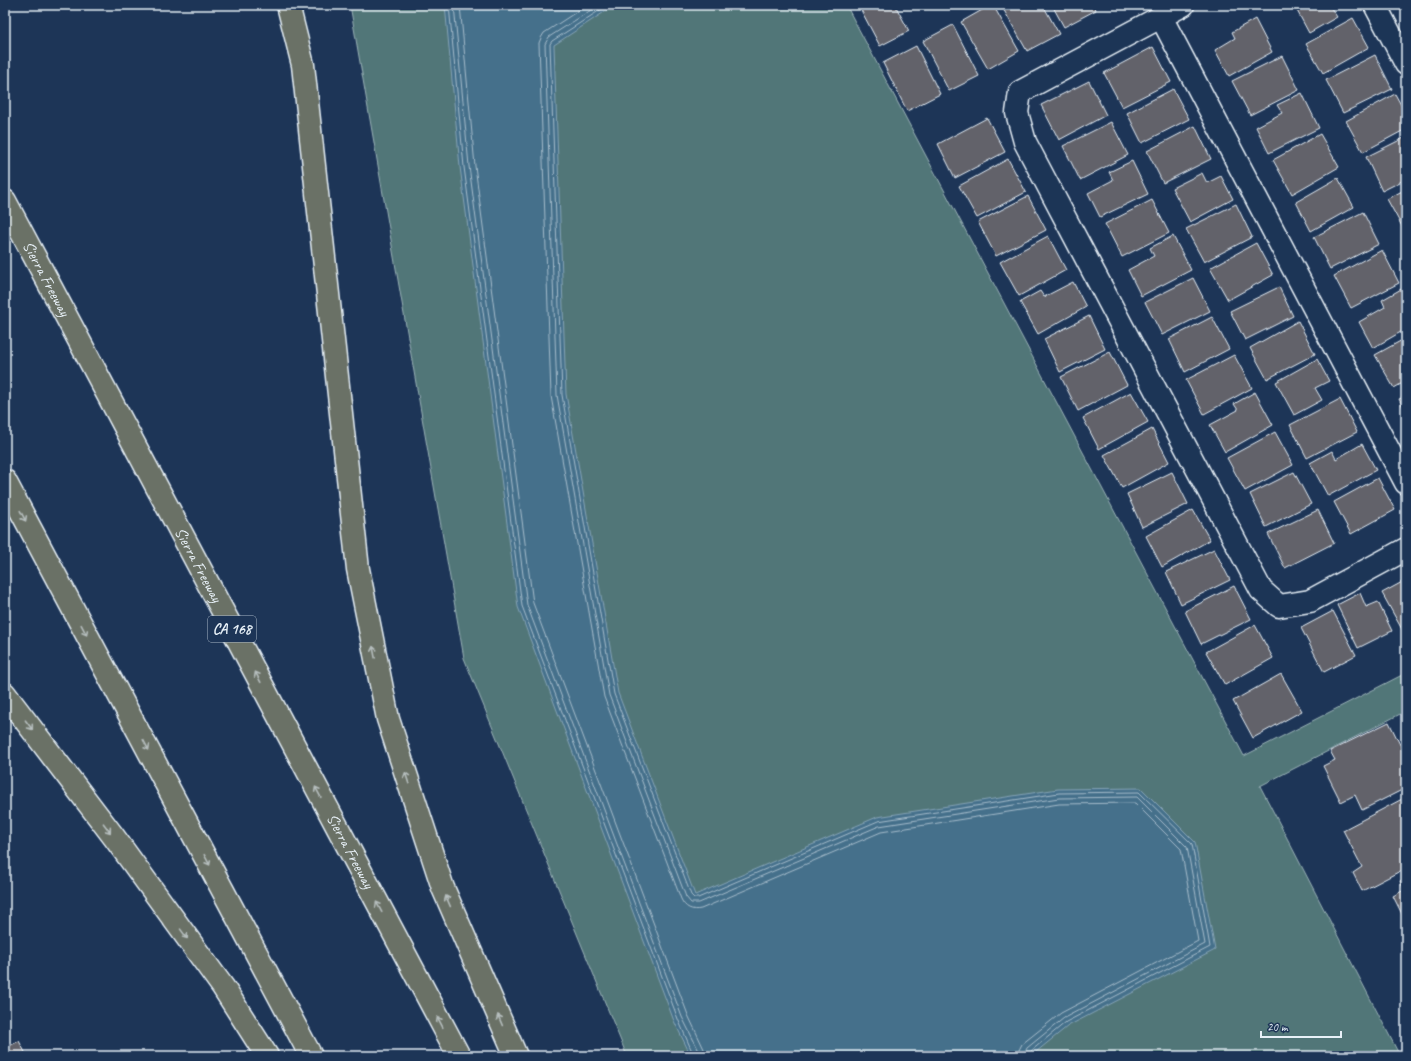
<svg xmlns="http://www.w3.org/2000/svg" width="1411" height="1061" font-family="Caveat,sans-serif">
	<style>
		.green { fill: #517678; stroke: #9cb4b8 }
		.water { fill: #45708b; stroke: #86a4b7 }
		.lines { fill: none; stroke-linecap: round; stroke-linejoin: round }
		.shore { stroke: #a7bdcc; stroke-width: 1 }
		.building { fill: #62626b; stroke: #e8f1f8 }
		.street-casing { stroke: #e8f1f8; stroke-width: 25 }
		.highway-casing { stroke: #e8f1f8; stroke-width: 25 }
		.street { stroke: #1d3557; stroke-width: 22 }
		.highway { stroke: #6a7166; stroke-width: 22 }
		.oneway { stroke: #b6bebe }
		.labels { text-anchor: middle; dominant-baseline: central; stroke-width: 3; stroke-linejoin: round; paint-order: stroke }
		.shield { fill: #1d3557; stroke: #abb9c8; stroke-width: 1 }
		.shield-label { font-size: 15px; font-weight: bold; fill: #e8f1f8 }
		.street-label { font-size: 16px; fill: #e8f1f8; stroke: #1d3557 }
	</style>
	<rect width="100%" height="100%" fill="#1d3557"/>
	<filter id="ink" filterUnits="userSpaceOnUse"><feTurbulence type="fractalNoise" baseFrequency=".025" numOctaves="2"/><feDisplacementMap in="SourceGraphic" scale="8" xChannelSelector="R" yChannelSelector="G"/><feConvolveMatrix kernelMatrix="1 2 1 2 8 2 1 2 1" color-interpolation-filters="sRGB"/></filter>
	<g filter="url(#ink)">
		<path class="green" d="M350 5H846L1244 756 1406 673V711L1260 786 1400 1056H627L464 658Z"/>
		<path class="water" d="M445 5H615L554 45 566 394 618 693 695 895 877 817 1058 789 1141 788 1195 842 1215 950 1068 1026 1031 1056H691L674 1021 518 607 460 167Z"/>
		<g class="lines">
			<g class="shore">
				<path d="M449 5 464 167 522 606 678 1019 694 1056"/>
				<path d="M454 5 469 166 527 605 682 1017 699 1051V1056"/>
				<path d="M460 5 475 166 533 603 688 1015 704 1049 705 1056"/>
				<path d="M587 5 544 33 541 38 539 43 551 396 604 697 681 899C685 908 692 911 701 909L881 832 1059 804 1135 803 1181 849 1198 941 1061 1013 1022 1044 1019 1050 1018 1056"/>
				<path d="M599 5 549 37 545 44 557 395 609 695 686 897 691 903H699L879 826 1059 798 1137 797 1187 847 1205 944 1064 1018 1027 1048 1025 1052 1024 1056"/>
				<path d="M608 5 552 41 550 44 562 395 614 694 691 895 694 898H698L878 821 1059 793 1139 792 1192 844 1210 947 1066 1022 1031 1051 1029 1056"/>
			</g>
		</g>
		<g class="building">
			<path d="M872 5H895L909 31 880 46 861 10Z"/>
			<path d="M991 5H993L1019 51 988 69 961 22Z"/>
			<path d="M1001 5H1043L1059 34 1027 51Z"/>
			<path d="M1052 5H1094L1096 10 1064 27Z"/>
			<path d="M1294 5H1336L1331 8 1337 17 1309 33Z"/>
			<path d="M1353 18 1369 47 1323 73 1306 44Z"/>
			<path d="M1255 19 1272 52 1229 76 1215 50 1235 38 1232 32Z"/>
			<path d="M953 25 979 76 949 91 923 41Z"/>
			<path d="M916 46 940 94 907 111 883 63Z"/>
			<path d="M1153 47 1171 82 1122 107 1104 73Z"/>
			<path d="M1375 55 1392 89 1343 113 1326 80Z"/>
			<path d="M1282 56 1299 90 1250 115 1232 81Z"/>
			<path d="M1089 81 1106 115 1059 140 1041 105Z"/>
			<path d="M1173 89 1189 119 1142 143 1127 113Z"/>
			<path d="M1302 93 1319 128 1269 153 1256 127 1282 113 1277 105Z"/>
			<path d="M1395 94 1406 114V129L1363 152 1346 121Z"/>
			<path d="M987 118 1005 152 955 178 938 144Z"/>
			<path d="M1111 122 1128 155 1080 180 1063 146Z"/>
			<path d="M1195 126 1211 159 1163 183 1147 151Z"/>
			<path d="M1320 134 1339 167 1292 194 1273 160Z"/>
			<path d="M1406 137V179L1382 191 1366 157Z"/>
			<path d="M1008 159 1026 192 977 218 959 186Z"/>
			<path d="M1132 161 1148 194 1100 217 1088 193 1113 180 1109 172Z"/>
			<path d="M1202 173 1207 183 1221 176 1233 199 1190 222 1172 188Z"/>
			<path d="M1338 178 1354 207 1311 231 1296 202Z"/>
			<path d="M1406 189V229L1404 230 1387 199Z"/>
			<path d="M1028 196 1046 230 996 256 978 222Z"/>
			<path d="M1152 200 1169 233 1122 257 1105 224Z"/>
			<path d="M1236 204 1252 237 1204 262 1186 229Z"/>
			<path d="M1363 212 1379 244 1330 269 1314 237Z"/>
			<path d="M1048 236 1066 270 1019 296 1000 262Z"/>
			<path d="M1173 236 1191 270 1141 296 1128 270 1154 256 1150 248Z"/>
			<path d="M1256 243 1273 275 1228 300 1210 268Z"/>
			<path d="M1382 250 1399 283 1351 308 1334 276Z"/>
			<path d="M1193 278 1210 311 1162 335 1145 302Z"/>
			<path d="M1073 282 1086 307 1038 334 1020 302 1040 291 1044 297Z"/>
			<path d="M1279 287 1293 316 1245 340 1230 311Z"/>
			<path d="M1403 288 1406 294V329L1373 348 1359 322 1385 307 1382 300Z"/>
			<path d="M1089 316 1105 349 1060 372 1044 339Z"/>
			<path d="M1212 317 1229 349 1185 372 1169 339Z"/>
			<path d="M1298 321 1315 354 1267 379 1250 348Z"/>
			<path d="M1406 338V381L1394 388 1375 355Z"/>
			<path d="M1110 352 1127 385 1078 411 1061 377Z"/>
			<path d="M1234 355 1252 388 1204 414 1186 380Z"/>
			<path d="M1317 359 1329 381 1315 388 1322 400 1294 415 1276 382Z"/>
			<path d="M1131 392 1148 422 1099 449 1083 418Z"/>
			<path d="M1255 392 1273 425 1225 452 1210 425 1238 410 1234 404Z"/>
			<path d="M1406 396V413L1399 399Z"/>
			<path d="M1340 399 1357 432 1307 458 1290 425Z"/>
			<path d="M1152 429 1169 462 1122 488 1104 455Z"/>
			<path d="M1275 432 1293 465 1245 491 1227 458Z"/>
			<path d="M1362 444 1376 470 1328 496 1310 463 1332 451 1336 459Z"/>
			<path d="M1172 472 1188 504 1142 527 1127 494Z"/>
			<path d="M1294 472 1311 504 1266 527 1250 494Z"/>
			<path d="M1378 478 1395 510 1351 534 1334 502Z"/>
			<path d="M1193 510 1210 540 1162 567 1146 536Z"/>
			<path d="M1318 510 1334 543 1285 568 1268 534Z"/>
			<path d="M1214 549 1230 580 1181 604 1166 572Z"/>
			<path d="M1406 580V631L1404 633 1382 593Z"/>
			<path d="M1234 586 1251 619 1201 644 1185 611Z"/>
			<path d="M1360 593 1366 607 1378 602 1392 631 1358 648 1337 605Z"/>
			<path d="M1333 611 1356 655 1324 672 1301 628Z"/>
			<path d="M1255 625 1273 658 1225 685 1206 652Z"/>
			<path d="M1281 674 1302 711 1253 738 1233 701Z"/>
			<path d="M1389 722 1406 757V788L1362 810 1355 795 1341 802 1323 766 1335 760 1330 751Z"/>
			<path d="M1406 797V868L1362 891 1353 873 1362 867 1343 830Z"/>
			<path d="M1406 878V922L1393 896 1404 890 1400 881Z"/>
			<path d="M19 1041 27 1056H5V1048Z"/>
		</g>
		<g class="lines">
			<defs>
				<g id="street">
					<path d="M1183 5 1020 92 1017 113 1025 142 1261 590 1279 606 1310 601 1406 549"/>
					<path d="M1375 5 1406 64"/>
					<path d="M1161 17 1406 483"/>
				</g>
				<g id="highway">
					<path d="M288 5 303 65 358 569 388 719 443 888 516 1056"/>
					<path id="s1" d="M5 201 459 1056"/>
					<path d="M5 481 311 1056"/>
					<path d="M5 694 114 837 223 987 267 1056"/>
				</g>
			</defs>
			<use href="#street" class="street-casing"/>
			<use href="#highway" class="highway-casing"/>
			<use href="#street" class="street"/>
			<use href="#highway" class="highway"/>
		</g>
		<defs><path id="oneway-shaft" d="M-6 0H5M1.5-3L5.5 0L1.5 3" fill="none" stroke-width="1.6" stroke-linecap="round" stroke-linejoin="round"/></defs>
		<g class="oneway">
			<use href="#oneway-shaft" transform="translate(23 516) rotate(62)"/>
			<use href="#oneway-shaft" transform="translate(84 630) rotate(62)"/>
			<use href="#oneway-shaft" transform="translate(374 652) rotate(-101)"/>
			<use href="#oneway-shaft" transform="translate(258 677) rotate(-118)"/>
			<use href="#oneway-shaft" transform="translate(29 725) rotate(53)"/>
			<use href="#oneway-shaft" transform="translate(146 745) rotate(62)"/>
			<use href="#oneway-shaft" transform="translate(407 778) rotate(-108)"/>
			<use href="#oneway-shaft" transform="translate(318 792) rotate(-118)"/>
			<use href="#oneway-shaft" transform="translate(107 828) rotate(53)"/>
			<use href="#oneway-shaft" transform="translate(207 860) rotate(62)"/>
			<use href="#oneway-shaft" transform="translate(448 901) rotate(-113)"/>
			<use href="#oneway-shaft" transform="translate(379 907) rotate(-118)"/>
			<use href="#oneway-shaft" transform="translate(184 934) rotate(54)"/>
			<use href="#oneway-shaft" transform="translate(500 1020) rotate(-113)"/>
			<use href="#oneway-shaft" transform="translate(440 1022) rotate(-118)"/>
		</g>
	</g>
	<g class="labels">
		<rect class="shield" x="208" y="616" width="48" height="26" rx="3"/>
		<g class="shield-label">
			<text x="232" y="629">CA 168</text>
		</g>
		<g class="street-label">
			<text stroke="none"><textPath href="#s1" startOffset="88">Sierra Freeway</textPath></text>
			<text stroke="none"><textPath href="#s1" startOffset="412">Sierra Freeway</textPath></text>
			<text stroke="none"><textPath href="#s1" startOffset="736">Sierra Freeway</textPath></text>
		</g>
	</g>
	<rect width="1411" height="1061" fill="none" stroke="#1d3557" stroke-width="20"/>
	<rect x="10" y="10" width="1391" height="1041" fill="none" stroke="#e8f1f8" stroke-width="1.5" filter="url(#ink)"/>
	<path d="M1261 1031v6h80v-6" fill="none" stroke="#e8f1f8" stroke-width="2"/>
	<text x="1267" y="1031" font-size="12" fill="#e8f1f8" stroke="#1d3557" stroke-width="3" paint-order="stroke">20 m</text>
</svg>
